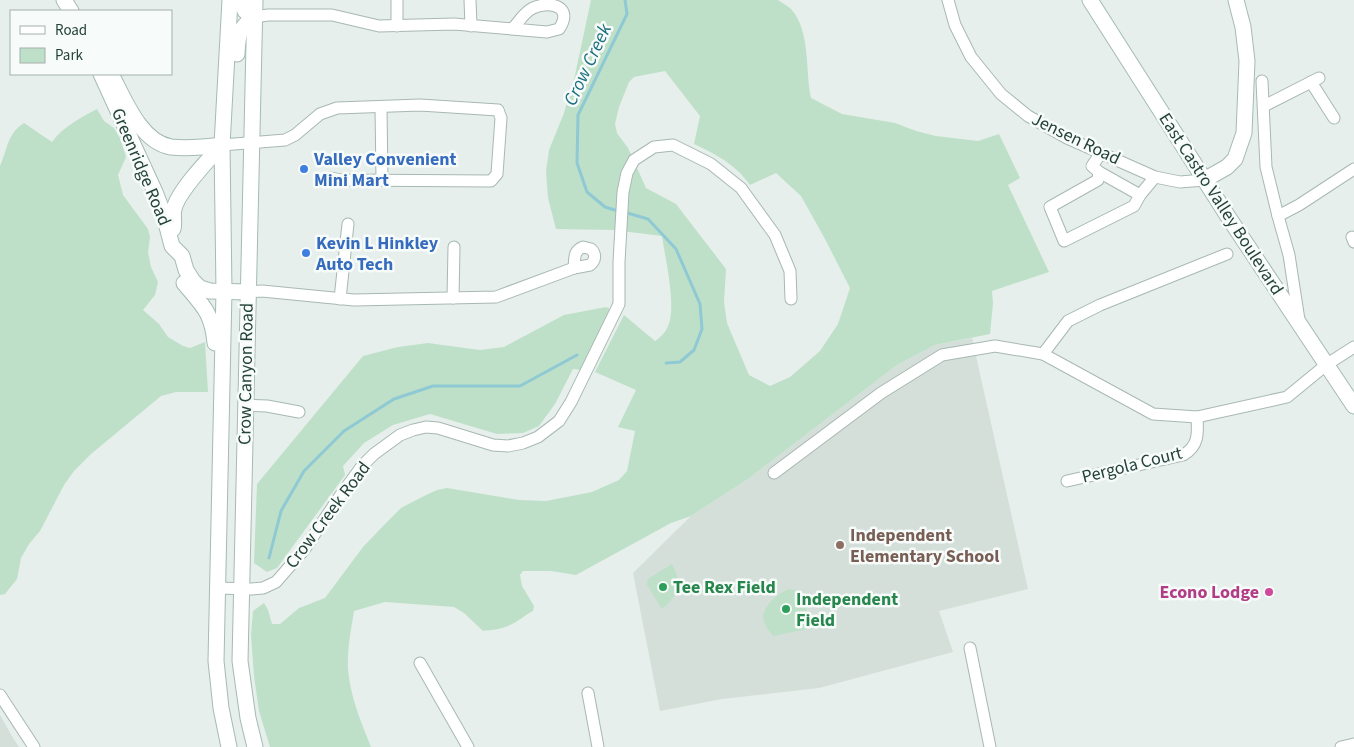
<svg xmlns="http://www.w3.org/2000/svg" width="1354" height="747" font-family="'Source Sans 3',sans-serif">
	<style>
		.built { fill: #d4dfda }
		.green { fill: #bfe0c8; fill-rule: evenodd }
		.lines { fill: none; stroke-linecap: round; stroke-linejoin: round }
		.stream { stroke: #8ec9d4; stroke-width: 3 }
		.street-casing { stroke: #a8b8b2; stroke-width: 13 }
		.secondary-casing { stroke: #a4bbb3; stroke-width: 17 }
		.street { stroke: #fff; stroke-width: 11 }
		.secondary { stroke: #fff; stroke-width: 15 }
		.shop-dot { fill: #3f7fe0; stroke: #f7fbf9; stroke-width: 2 }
		.education-dot { fill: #8d6e63; stroke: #f7fbf9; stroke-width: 2 }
		.leisure-dot { fill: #2e9e5b; stroke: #f7fbf9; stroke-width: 2 }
		.hotel-dot { fill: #d1479c; stroke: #f7fbf9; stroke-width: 2 }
		.labels { text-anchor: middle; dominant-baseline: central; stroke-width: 5; stroke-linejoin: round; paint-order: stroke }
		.street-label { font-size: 18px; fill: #24423a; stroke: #f7fbf9 }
		.shop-label { font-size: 18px; font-weight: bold; fill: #366cbe; stroke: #f7fbf9; text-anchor: start }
		.education-label { font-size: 18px; font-weight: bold; fill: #785e54; stroke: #f7fbf9; text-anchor: start }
		.leisure-label { font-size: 18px; font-weight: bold; fill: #27864d; stroke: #f7fbf9; text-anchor: start }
		.hotel-label { font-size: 18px; font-weight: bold; fill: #b23c85; stroke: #f7fbf9; text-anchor: end }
		.water-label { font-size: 19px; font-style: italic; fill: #1c6f80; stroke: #f7fbf9 }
	</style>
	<rect width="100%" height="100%" fill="#e6efeb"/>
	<g class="built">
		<path d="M972 338 1028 589 939 611 953 652 819 688 722 699 660 711 633 573 691 516 748 479 897 365 935 345Z"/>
		<path d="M0 715 13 738 19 747H0Z"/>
	</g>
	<g class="green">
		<path d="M591 0H778C782 3 788 6 791 9 811 31 805 71 811 98L842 114 895 123 916 131 936 136 978 141 999 134 1020 178 1008 185 1049 272 992 291 993 303 990 334 935 345 897 365 748 479 691 516 671 523 576 575 551 571H523L520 575 522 586 534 606 533 611C525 615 519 621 512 624 503 629 493 630 483 631L464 613 454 607 385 602 354 611C351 630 347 650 348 669 350 696 361 722 371 747H270L259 711 254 676 251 635 253 611 264 603 268 610 272 624H280L299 608 325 598 363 547 384 525 401 508 424 496 437 490 447 488 519 500 546 501 592 492 619 480 627 471 635 431 618 427 636 390 595 372 624 315 655 341C660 338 666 332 668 326 677 307 665 258 662 236L613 230 556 229 548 198 546 171 549 150 564 113 575 75ZM665 71 700 116 694 144C717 155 735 164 750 185L776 173 801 196 825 239 850 288 838 324 820 351 790 377 770 386 749 375 727 323 724 302 726 269 676 204 646 188 628 148 617 133 615 124 619 107 629 82 634 77Z"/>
		<path d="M97 109 104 121 114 128 120 138 126 157 118 175 123 195 148 229 150 237 148 252 151 267 158 282 155 295 143 310 159 324 168 337 183 346 190 348 205 342 208 392H176L161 396 91 454 74 471 64 485 40 531 29 544 21 558 17 579 5 594 0 595V166C8 148 7 134 24 123L52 142C64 126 80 118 97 109Z"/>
		<path d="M606 307 610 309 581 370 573 369 555 404 539 426 523 433 497 434 430 414 393 425 364 443 343 466 345 475 277 568 267 572 254 563 257 484 363 356 398 347 428 343 480 350 504 347 564 315Z"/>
		<path d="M672 564C683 585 679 594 662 609L647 585 648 579Z"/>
		<path d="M788 589 803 591 809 625 807 629 773 636C770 632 766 627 764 622 759 608 778 594 788 589Z"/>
	</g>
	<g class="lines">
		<g class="stream">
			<path d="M618 211 605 207 587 192 577 163 578 115 627 14 625 0"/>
			<path d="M624 212 648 219 676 249 700 304 702 329 694 350 680 362 666 363"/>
			<path d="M269 558 281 511 304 471 344 431 394 399 433 386H520L577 355"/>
		</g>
		<defs>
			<g id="street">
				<path d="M397 0V26"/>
				<path d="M470 0 471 26"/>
				<path d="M948 0 955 25 971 57 1001 94 1028 116 1067 138 1155 177 1180 182 1204 180"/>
				<path d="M254 17 268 15H332L379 26 454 24 547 32 559 29C574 7 551 0 533 8 524 12 519 22 513 28"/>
				<path d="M1262 81 1266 167 1278 216 1289 255 1299 320"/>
				<path d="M1311 82 1334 118"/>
				<path d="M1264 106 1319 78"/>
				<path d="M381 107 382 180"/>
				<path d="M222 145 285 140 295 135 320 114 337 108 420 105 498 110 501 118 497 174 491 181 341 180 331 178"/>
				<path d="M1101 153 1092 166 1099 172 1098 180 1050 207 1064 241 1134 206 1140 195 1155 177"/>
				<path d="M1099 172 1140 195"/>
				<path d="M1278 216 1299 205 1354 169"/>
				<path d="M1352 237 1354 242"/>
				<path d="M583 247 591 249C596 254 596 260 590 265L574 268C575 259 573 251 583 247Z"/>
				<path d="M248 292 262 291 354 300 496 297 574 268"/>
				<path d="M453 298 454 247"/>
				<path d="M340 299 348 224"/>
				<path d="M1043 354 1068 321 1100 305 1227 254"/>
				<path d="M245 405 267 406 299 412"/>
				<path d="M774 473 881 393 942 355 995 346 1043 354 1153 414 1197 417 1287 397 1326 365 1354 347"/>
				<path d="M1067 481 1183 455C1199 446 1198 433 1197 417"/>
				<path d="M217 588 252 589 263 588 276 582 304 550 340 496 362 466 374 454 400 435 413 430 426 427 438 428 493 445 508 446 523 443 538 437 559 421 571 402 619 304V262L623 192 627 173 634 160 654 147 673 145 711 164 741 188 775 235 790 271 791 299"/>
				<path d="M970 648 990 747"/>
				<path d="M420 663 468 747"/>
				<path d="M588 693 598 747"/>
				<path d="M0 695 34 747"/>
				<path d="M1341 747 1354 744"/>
			</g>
			<g id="secondary">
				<path d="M64 0 71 11"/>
				<path d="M240 0 245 11 254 17"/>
				<path d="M255 0 240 661 248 718 255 747"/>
				<path d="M1090 0 1227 215 1354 406"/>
				<path d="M237 54C238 35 238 29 254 17"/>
				<path d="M101 74 155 192 164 215 172 246 182 256 186 270 193 281 200 288 210 291 248 292"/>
				<path d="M111 74C124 98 140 142 171 147 188 149 206 147 222 145"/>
				<path d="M1204 180 1227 167 1235 159 1244 133 1247 61 1243 27 1236 0"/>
				<path d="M173 229C175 222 172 216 174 209 178 191 209 159 222 145"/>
				<path d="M184 283C203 306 212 312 215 343"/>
				<path d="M229 747 221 708 216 661 224 291 222 145 230 0"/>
			</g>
		</defs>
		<use href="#street" class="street-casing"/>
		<use href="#secondary" class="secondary-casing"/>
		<use href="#street" class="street"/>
		<use href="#secondary" class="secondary"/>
	</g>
	<g class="shop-dot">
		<circle cx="304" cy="169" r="5"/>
		<circle cx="306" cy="253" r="5"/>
	</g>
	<circle class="education-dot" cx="840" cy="545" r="5"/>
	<g class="leisure-dot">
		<circle cx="663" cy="587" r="5"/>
		<circle cx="786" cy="609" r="5"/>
	</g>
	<circle class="hotel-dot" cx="1269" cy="592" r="5"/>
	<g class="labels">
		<g class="street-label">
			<text transform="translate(1076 139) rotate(26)">Jensen Road</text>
			<text transform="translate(141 167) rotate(67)">Greenridge Road</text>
			<text transform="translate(1221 204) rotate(57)">East Castro Valley Boulevard</text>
			<text transform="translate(246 374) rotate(-89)">Crow Canyon Road</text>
			<text transform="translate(1132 465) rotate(-14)">Pergola Court</text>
			<text transform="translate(328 515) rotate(-53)">Crow Creek Road</text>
		</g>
		<g class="shop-label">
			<text x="314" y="159">Valley Convenient<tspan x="314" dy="21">Mini Mart</tspan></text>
			<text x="316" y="243">Kevin L Hinkley<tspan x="316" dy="21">Auto Tech</tspan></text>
		</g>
		<g class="education-label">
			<text x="850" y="535">Independent<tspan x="850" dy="21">Elementary School</tspan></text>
		</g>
		<g class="leisure-label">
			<text x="673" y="587">Tee Rex Field</text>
			<text x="796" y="599">Independent<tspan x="796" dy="21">Field</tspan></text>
		</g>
		<g class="hotel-label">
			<text x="1259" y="592">Econo Lodge</text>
		</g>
		<g class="water-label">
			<text transform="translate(588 65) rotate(-65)">Crow Creek</text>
		</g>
	</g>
	<rect x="10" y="10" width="162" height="65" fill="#f7fbf9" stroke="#a3b1ad"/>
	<rect x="20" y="26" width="25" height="8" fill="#ffffff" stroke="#a3b1ad"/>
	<text x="55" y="35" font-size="15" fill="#24423a">Road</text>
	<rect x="20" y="48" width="25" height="15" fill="#bfe0c8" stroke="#a3b1ad"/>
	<text x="55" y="60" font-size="15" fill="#24423a">Park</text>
</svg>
